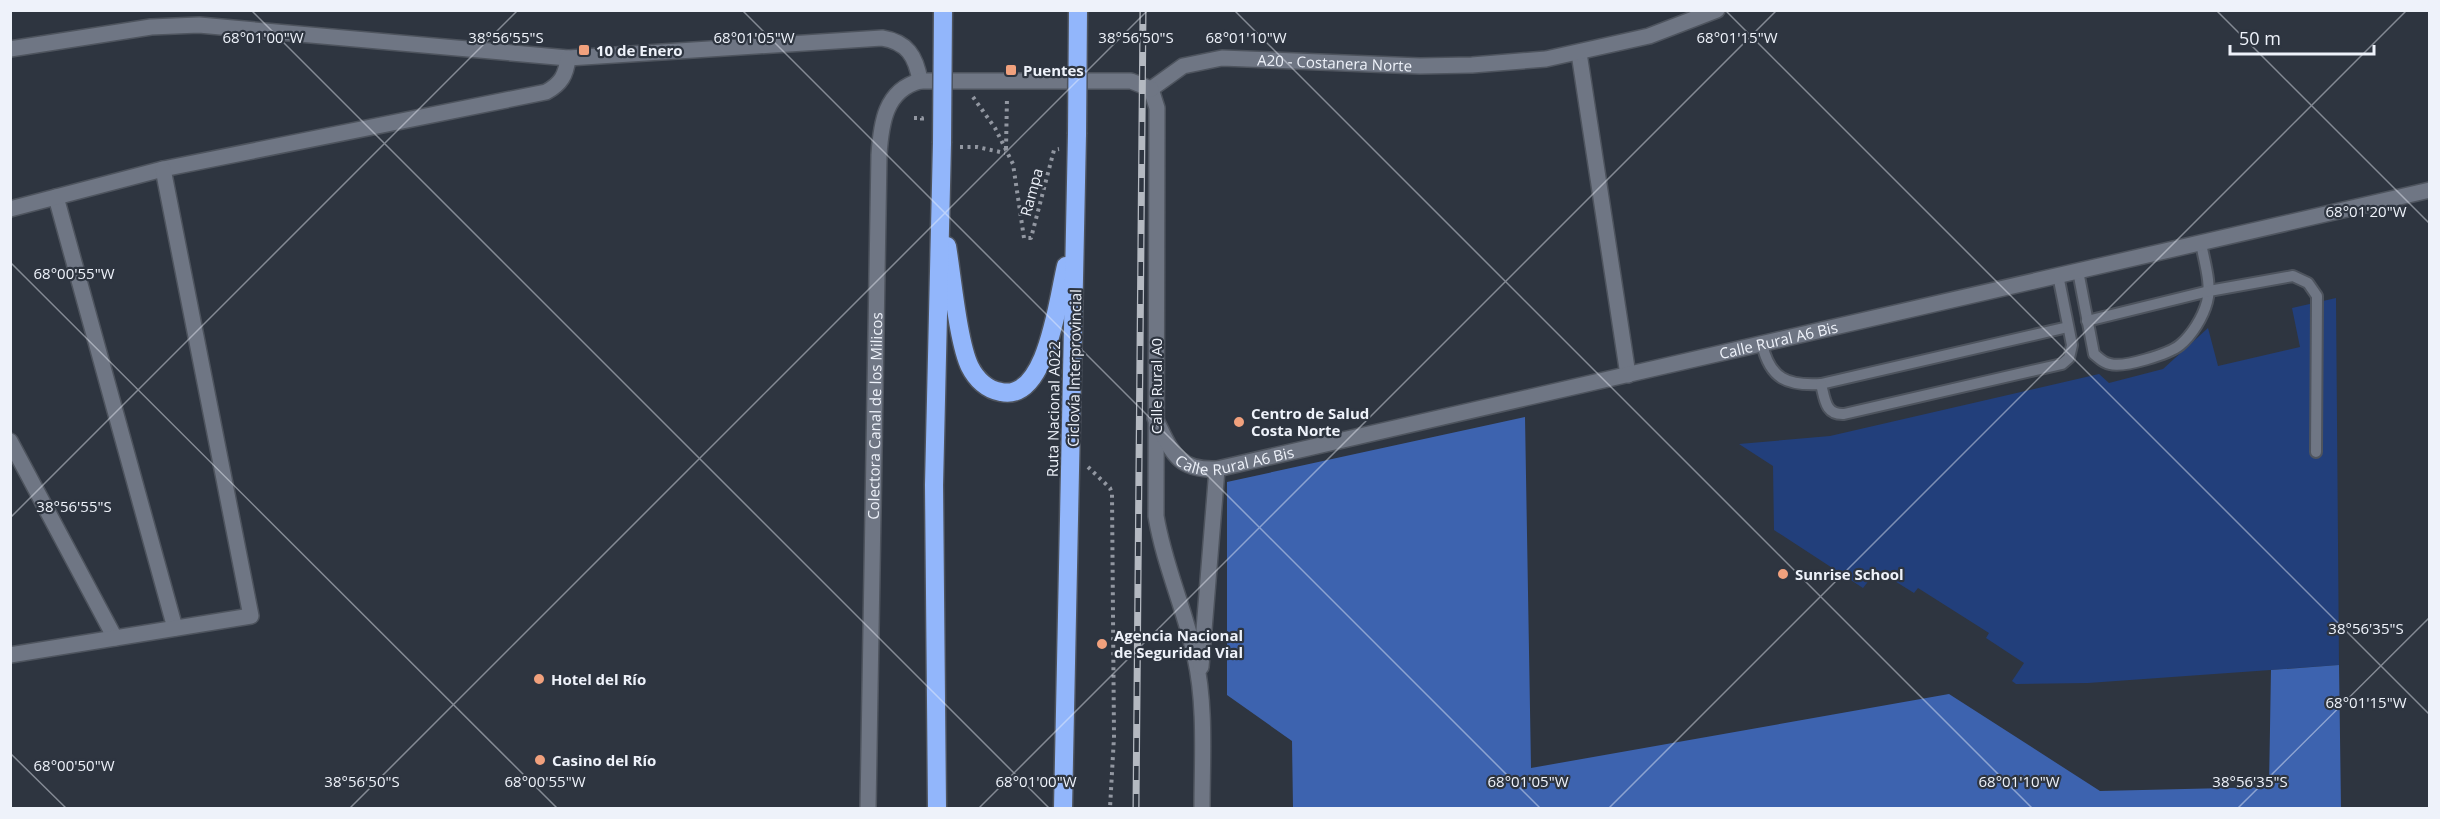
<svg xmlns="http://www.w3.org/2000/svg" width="2440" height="819" font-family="'Open Sans',sans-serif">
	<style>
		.green { fill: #223f7b }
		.forest { fill: #3d63af }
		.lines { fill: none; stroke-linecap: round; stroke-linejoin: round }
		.lane-casing { stroke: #4e545e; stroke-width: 14 }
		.street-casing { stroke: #4e545e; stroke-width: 18 }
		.highway-casing { stroke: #4e545e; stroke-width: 21 }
		.path { stroke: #9297a1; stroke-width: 4; stroke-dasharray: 3 4.5; stroke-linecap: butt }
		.lane { stroke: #6f7684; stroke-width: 10 }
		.street { stroke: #6f7684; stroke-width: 15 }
		.highway { stroke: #92b6fb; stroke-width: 18 }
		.rail-casing { stroke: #b4b9c1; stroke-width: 7 }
		.rail { stroke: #2e3540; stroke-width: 4.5; stroke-dasharray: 14; stroke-linecap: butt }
		.highway-bridge-casing { stroke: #4e545e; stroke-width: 21; stroke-linecap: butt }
		.highway-bridge { stroke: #92b6fb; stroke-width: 18 }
		.ticks { fill: none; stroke: #eef2fa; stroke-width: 1.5; stroke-opacity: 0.45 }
		.poi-dot { fill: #f1a17d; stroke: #2e3540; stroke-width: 2 }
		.labels { text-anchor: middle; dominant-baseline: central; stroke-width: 4.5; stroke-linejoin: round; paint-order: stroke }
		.poi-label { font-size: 15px; font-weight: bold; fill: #eef2fa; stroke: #2e3540; text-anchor: start }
		.street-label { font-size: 15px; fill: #eef2fa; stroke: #2e3540 }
		.ticks-label { font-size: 15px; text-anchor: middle; fill: #eef2fa; stroke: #2e3540; stroke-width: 4.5; stroke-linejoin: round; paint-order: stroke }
	</style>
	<rect width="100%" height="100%" fill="#2e3540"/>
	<path class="green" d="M2336 298 2339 665 2088 683 2016 684 2012 681 2024 663 1986 638 1989 633 1918 588 1914 593 1877 570 1863 588 1774 530 1773 466 1739 444 1830 436 2099 374 2109 383 2163 369 2208 328 2218 366 2300 347 2292 308Z"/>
	<path class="forest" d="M1525 417 1531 768 1949 694 2100 791 2269 787 2271 670 2339 665 2341 808H1293L1292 741 1227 695V482Z"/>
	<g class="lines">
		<defs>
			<g id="lane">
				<path d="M2078 271 2094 354C2099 358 2103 363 2110 364 2124 368 2169 354 2180 345 2192 335 2203 317 2207 302 2212 284 2204 261 2201 243"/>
				<path d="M2087 321 2209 291 2293 276 2308 283 2317 296 2316 452"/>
				<path d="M1762 344C1770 379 1787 386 1821 384L2068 327"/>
				<path d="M1821 384C1825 399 1825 415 1844 414L2062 364 2069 358 2072 345 2058 275"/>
			</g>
			<g id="street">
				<path d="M10 49 151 27 199 25 568 58 882 38C907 42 916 56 920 81"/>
				<path d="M1579 53 1628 375"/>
				<path d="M1151 89 1157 108 1156 516C1164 565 1185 609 1195 657 1206 706 1202 759 1202 808"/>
				<path id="s1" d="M1151 89 1183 66 1222 58 1420 66 1472 65 1546 59 1649 36 1717 10"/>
				<path d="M56 197 175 628"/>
				<path d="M10 209 163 169 546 92C561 84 566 75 568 58"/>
				<path id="s2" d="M1155 418C1171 450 1176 471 1217 469L2430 190"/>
				<path d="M10 441 115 638"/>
				<path d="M10 655 251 616 163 169"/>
				<path d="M1201 667 1217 469"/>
				<path id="s3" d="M868 808 879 155C881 124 885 90 920 81H1131L1151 89"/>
			</g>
			<g id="highway">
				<path d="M947 246C952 275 958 343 970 367 976 379 987 390 1001 392 1047 402 1058 298 1066 266"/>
				<path d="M937 808 934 485 942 143"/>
				<path d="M1063 808 1077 134"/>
			</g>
		</defs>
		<use href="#lane" class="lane-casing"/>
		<use href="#street" class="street-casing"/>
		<use href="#highway" class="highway-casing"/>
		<g class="path">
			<path d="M973 97 995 128 1013 164 1024 238H1031L1054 150 1059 149"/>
			<path d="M914 118H922V121"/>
			<path d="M960 147H977L1005 153"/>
			<path d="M1006 149 1007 97"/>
			<path d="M1088 467 1110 488 1112 494 1114 737 1110 808"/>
		</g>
		<use href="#lane" class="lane"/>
		<use href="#street" class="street"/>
		<use href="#highway" class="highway"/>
		<defs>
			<path id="rail" d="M1136 808 1143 10"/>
		</defs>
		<use href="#rail" class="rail-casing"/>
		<use href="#rail" class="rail"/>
		<defs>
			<g id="highway-bridge">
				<path d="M1077 134 1078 10"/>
				<path d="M942 143 943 10"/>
			</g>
		</defs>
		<use href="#highway-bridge" class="highway-bridge-casing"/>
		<use href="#highway-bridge" class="highway-bridge"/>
	</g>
	<path class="ticks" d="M251 10 1049 808M742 10 1540 808M1234 10 2032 808M1725 10 2430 715M2216 10 2430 224M10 262 557 808M10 518 518 10M10 753 66 808M350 808 1148 10M979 808 1777 10M1609 808 2407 10M2238 808 2430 617"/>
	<g class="poi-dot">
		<rect x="578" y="44" width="12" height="12" rx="3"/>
		<rect x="1005" y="64" width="12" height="12" rx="3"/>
		<circle cx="1239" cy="422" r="6"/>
		<circle cx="1783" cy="574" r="6"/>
		<circle cx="1102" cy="644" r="6"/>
		<circle cx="539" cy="679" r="6"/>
		<circle cx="540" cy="760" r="6"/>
	</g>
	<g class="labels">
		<g class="poi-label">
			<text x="596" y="50">10 de Enero</text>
			<text x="1023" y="70">Puentes</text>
			<text x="1251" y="413">Centro de Salud<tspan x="1251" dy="17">Costa Norte</tspan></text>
			<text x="1795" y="574">Sunrise School</text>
			<text x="1114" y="635">Agencia Nacional<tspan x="1114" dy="17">de Seguridad Vial</tspan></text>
			<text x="551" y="679">Hotel del Río</text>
			<text x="552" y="760">Casino del Río</text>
		</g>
		<g class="street-label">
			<text stroke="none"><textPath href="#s1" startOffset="192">A20 - Costanera Norte</textPath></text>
			<text transform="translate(1031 192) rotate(-75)">Rampa</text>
			<text stroke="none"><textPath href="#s2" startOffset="664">Calle Rural A6 Bis</textPath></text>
			<text transform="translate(1074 368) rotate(-89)">Ciclovía Interprovincial</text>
			<text transform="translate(1156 386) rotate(-90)">Calle Rural A0</text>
			<text transform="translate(1053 409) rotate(-89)">Ruta Nacional A022</text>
			<text stroke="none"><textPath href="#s3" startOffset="392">Colectora Canal de los Milicos</textPath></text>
			<text stroke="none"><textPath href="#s2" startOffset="106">Calle Rural A6 Bis</textPath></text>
		</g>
	</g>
	<g class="ticks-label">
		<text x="263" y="43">68°01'00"W</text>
		<text x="506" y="43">38°56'55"S</text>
		<text x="754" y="43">68°01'05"W</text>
		<text x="1136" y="43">38°56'50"S</text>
		<text x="1246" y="43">68°01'10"W</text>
		<text x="1737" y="43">68°01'15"W</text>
		<text x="2366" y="217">68°01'20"W</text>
		<text x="74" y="279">68°00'55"W</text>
		<text x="74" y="512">38°56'55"S</text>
		<text x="2366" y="634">38°56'35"S</text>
		<text x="2366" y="708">68°01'15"W</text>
		<text x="74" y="771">68°00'50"W</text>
		<text x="362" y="787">38°56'50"S</text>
		<text x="545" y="787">68°00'55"W</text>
		<text x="1036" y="787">68°01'00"W</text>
		<text x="1528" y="787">68°01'05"W</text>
		<text x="2019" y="787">68°01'10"W</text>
		<text x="2250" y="787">38°56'35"S</text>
	</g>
	<rect width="2440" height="819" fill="none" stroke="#eef2fa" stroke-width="24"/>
	<path d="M2230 45v9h144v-9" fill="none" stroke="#eef2fa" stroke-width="3"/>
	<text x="2239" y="45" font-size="18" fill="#eef2fa" stroke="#2e3540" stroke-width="4.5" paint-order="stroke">50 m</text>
</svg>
